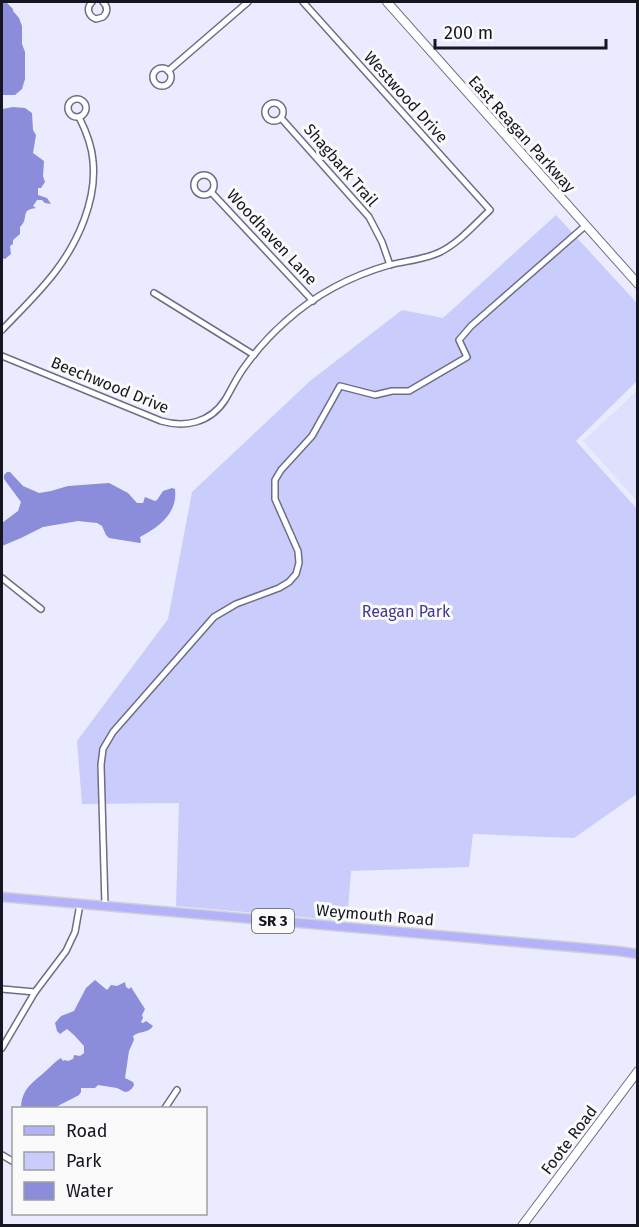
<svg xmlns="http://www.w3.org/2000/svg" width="639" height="1227" font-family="'Fira Sans',sans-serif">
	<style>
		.built { fill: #dee0fe }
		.green { fill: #cacdfb }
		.water { fill: #8b8cda }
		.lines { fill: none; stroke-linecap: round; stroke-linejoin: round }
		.street-casing { stroke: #6c6e88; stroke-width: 8 }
		.secondary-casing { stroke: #6c6e88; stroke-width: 10 }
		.primary-casing { stroke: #d0d0d2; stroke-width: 11 }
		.street { stroke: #fff; stroke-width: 5 }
		.secondary { stroke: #fff; stroke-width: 8 }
		.primary { stroke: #b4b2fb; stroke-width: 8 }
		.labels { text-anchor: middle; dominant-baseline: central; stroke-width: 6; stroke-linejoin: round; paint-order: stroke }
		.shield { fill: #fafafa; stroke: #5a5a61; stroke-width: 1.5 }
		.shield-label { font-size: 15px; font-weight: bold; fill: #151620 }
		.street-label { font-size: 16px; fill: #151620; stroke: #fafafa }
		.park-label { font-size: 16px; fill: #403892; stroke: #fafafa }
	</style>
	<rect width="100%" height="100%" fill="#eaebfe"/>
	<path class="built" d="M637 391V501L583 441Z"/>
	<path class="green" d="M556 215 637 303V381L576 441 637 509V794L574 838 473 834 469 867 351 871 347 921 176 906 179 803 82 804 77 741 168 619 192 492 310 381 402 310 443 318Z"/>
	<g class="water">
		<path d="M2 2H6L13 9V11L19 18 22 26V44L25 52V79L22 89 15 95H2Z"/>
		<path d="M13 107 25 108 32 113 33 130 36 135 33 153 44 161 43 176 45 182 41 188H38V195L47 198 51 204 45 203 42 200H37L33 206 36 208C19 210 30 218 20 227V234L13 240V244L10 246 11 254 5 259 2 258V109Z"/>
		<path d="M7 472H10L23 486 39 493 51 491 68 486 109 483 128 493 137 503H143L145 497 155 501 157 500 163 491 172 488 175 489C178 513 159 527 140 537L141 542 140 543 109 538 106 535 102 526 97 523 78 521 43 527 21 538 2 546V523L18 511 21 502 4 479V475Z"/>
		<path d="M95 980 107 990 111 985 117 986 125 982 126 987 129 989 131 987 145 1009 142 1015 143 1018 141 1022 143 1023 146 1021 153 1026C149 1033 139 1031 133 1036L134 1040 129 1051 125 1078 133 1082 134 1085C132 1089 129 1092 125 1092L117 1088 98 1085 95 1088H81V1092L79 1095 54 1108H21C22 1086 35 1082 49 1068 53 1064 56 1061 61 1058L63 1061 65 1060 68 1061 73 1059 74 1055 80 1056 84 1053V1046L74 1035 67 1029 60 1034 57 1031 55 1023 61 1016 74 1011 86 988Z"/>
	</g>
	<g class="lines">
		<defs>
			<g id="street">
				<path d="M92 2C86 8 88 16 96 19L103 17C108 12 108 7 103 2"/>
				<circle cx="162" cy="77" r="9"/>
				<path d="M168 71 248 2"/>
				<circle cx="77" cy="108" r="9"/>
				<circle cx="274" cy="112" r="9"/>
				<path d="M281 118 369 217 382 242 390 265"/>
				<circle cx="204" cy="185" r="10"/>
				<path d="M211 192 313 301"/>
				<path d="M154 293 254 355"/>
				<path d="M2 330C20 311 39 293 55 272 78 242 97 200 93 161 92 146 86 131 79 117"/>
				<path d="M2 356 161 421C185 428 210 423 225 400 231 390 236 379 243 369 255 352 270 335 286 321 315 295 351 276 389 265 405 261 422 260 438 253 458 244 474 225 490 210L303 2"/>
				<path d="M2 578 41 609"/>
				<path d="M105 906 101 765 103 749 113 732 214 617 236 604 279 588 289 582 296 574 299 563 298 551 275 499V480L281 470 312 436 340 386 375 395 392 391H409L467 357 459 340 471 326 585 226"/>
				<path d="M2 989 35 992"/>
				<path d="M2 1048 35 992 66 951 75 932 80 904"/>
				<path d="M165 1108 177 1090"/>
				<path d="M2 1155 14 1162"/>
			</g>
			<g id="secondary">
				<path d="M387 2 638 284"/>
				<path d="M522 1226 638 1071"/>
			</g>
			<path id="primary" d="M2 897 618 951 638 954"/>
		</defs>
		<use href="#street" class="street-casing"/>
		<use href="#secondary" class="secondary-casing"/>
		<use href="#primary" class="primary-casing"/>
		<use href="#street" class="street"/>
		<use href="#secondary" class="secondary"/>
		<use href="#primary" class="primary"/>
	</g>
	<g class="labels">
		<rect class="shield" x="252" y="909" width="42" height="24" rx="4.5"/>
		<g class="shield-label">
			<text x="273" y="921">SR 3</text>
		</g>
		<g class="street-label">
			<text transform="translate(406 97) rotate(48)">Westwood Drive</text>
			<text transform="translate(522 134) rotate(48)">East Reagan Parkway</text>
			<text transform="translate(341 165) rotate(49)">Shagbark Trail</text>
			<text transform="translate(272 237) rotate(47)">Woodhaven Lane</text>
			<text transform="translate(110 385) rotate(22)">Beechwood Drive</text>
			<text transform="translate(375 915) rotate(5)">Weymouth Road</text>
			<text transform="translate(569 1140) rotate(-53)">Foote Road</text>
		</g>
		<g class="park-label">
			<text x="406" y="611">Reagan Park</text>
		</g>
	</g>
	<rect width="639" height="1227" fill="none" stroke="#151620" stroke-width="6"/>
	<rect x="12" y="1107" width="195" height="108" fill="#fafafa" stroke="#9e9fa3" stroke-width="1.5"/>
	<rect x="24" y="1126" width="30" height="9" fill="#b4b2fb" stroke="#9e9fa3" stroke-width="1.5"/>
	<text x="66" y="1137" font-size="18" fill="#151620">Road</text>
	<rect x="24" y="1152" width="30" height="18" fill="#cacdfb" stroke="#9e9fa3" stroke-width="1.5"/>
	<text x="66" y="1167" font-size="18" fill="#151620">Park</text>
	<rect x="24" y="1182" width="30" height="18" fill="#8b8cda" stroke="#9e9fa3" stroke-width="1.5"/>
	<text x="66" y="1197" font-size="18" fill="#151620">Water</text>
	<path d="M435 39v9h171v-9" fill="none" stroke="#151620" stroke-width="3"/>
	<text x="444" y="39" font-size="18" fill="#151620" stroke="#fafafa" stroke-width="4.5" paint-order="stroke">200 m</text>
</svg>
